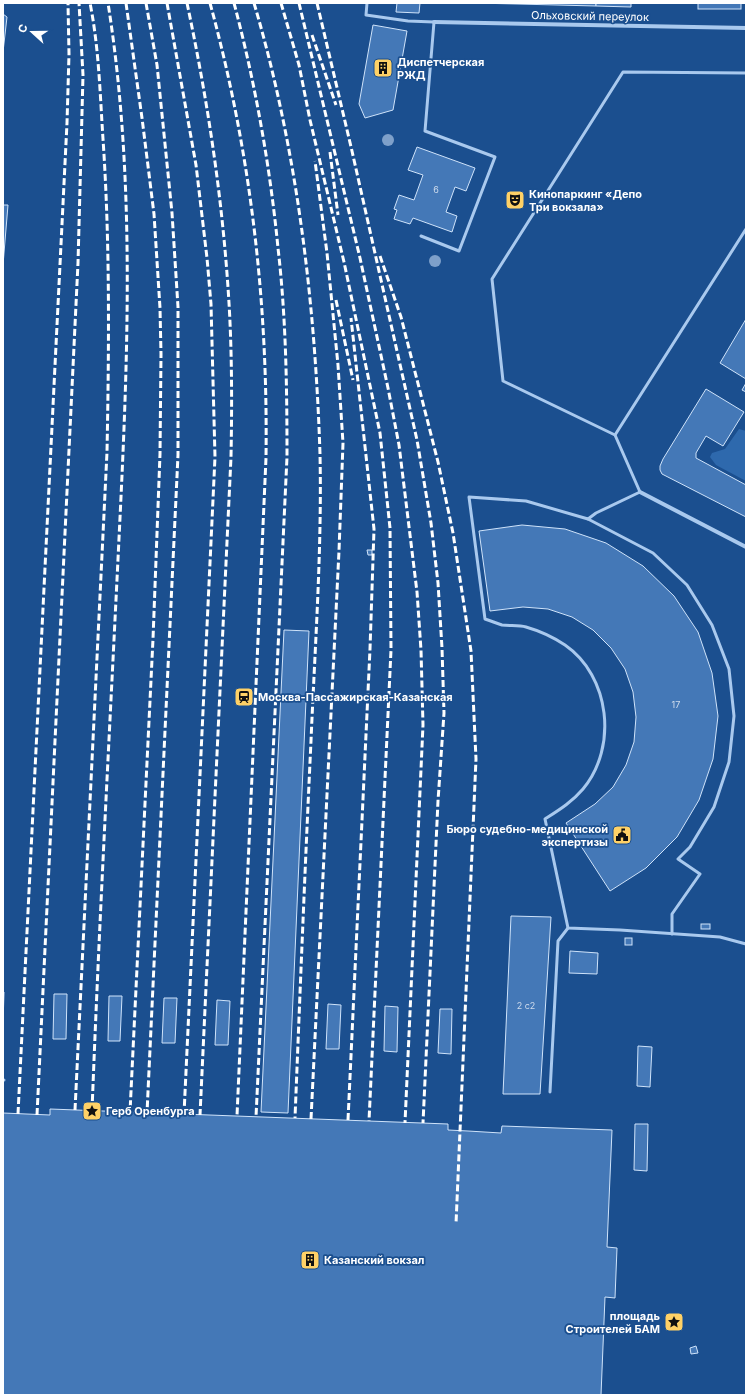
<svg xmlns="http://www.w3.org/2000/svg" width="749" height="1398" font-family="Inter,sans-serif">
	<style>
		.green { fill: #2e69ad }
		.building { fill: #4478b7; stroke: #cfe3fa }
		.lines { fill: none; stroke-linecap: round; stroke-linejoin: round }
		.lane { stroke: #a9c9ee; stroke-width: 3 }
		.street { stroke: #a9c9ee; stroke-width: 4 }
		.rail { stroke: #fff; stroke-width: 3; stroke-dasharray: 7 3; stroke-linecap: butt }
		.tree { fill: #7ea0ca }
		.labels { text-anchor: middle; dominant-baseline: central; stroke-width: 3.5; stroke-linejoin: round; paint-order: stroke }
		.number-label { font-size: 9px; fill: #d0dded }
		.street-label { font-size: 11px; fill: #fff; stroke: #1b4f8f }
		.poi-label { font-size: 11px; font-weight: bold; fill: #fff; stroke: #1b4f8f; text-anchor: start }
	</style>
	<rect width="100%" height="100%" fill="#1b4f8f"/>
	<path class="green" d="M739 429 746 431V481L716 465 710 457 712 453 725 449Z"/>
	<g class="building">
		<path d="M397 3H420L419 13 396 12Z"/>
		<path d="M474 3H517V4Z"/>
		<path d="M517 3H596V6L517 4Z"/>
		<path d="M596 3H631V7L596 6Z"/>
		<rect x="698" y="3" width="43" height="6"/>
		<path d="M3 14 7 17 3 52Z"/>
		<path d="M373 25 407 31 393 110 365 118 359 104Z"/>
		<path d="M417 147 475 168 466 191 455 187 446 212 457 216 452 232 413 218 410 224 394 219 397 210 394 209 399 195 414 200 423 175 408 170Z"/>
		<path d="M3 205H8L3 265Z"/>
		<path d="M746 319V379L720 363Z"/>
		<path d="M746 383V392L742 390Z"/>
		<path d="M706 389 744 412 723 446 706 436 696 453V458L746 485V517L662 474 660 470V466L663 459Z"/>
		<path d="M522 525 565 529 606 543 643 566 674 596 698 632 712 673 718 716 713 759 699 800 677 837 646 868 610 891 566 823 595 804 613 787 626 765 634 742 636 717 633 692 625 669 611 648 593 630 572 617 548 609 523 607 490 611 479 531Z"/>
		<path d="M367 550H372V555H368Z"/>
		<path d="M284 630 309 631 288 1113 261 1112Z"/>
		<path d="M511 916 551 917 540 1094H503Z"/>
		<rect x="701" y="924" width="9" height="5"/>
		<rect x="625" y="938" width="7" height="7"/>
		<path d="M570 951 598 953 597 974 569 973Z"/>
		<path d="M3 992H4L3 1024Z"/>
		<path d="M54 994H67L66 1039H53Z"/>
		<path d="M109 996H122L120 1041H108Z"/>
		<path d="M164 998H177L175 1043H162Z"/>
		<path d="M217 1000 230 1001 228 1045H215Z"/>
		<path d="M328 1004 341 1005 339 1049H326Z"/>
		<path d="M385 1006 398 1007 397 1052 384 1051Z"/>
		<path d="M440 1009H452L451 1054 438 1053Z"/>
		<path d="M638 1046 652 1047 650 1087 637 1086Z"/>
		<path d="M50 1109 448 1124V1130L468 1131 501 1133 502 1126 612 1130 607 1247 617 1248 615 1298 605 1297 601 1395H3V1113L50 1115Z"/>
		<path d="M635 1124H648L647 1171 634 1170Z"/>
		<path d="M696 1346 698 1353 691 1354 690 1348Z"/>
	</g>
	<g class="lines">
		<g class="lane">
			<path d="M367 3 366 15 408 21 434 22 425 131 495 157 459 251 421 236"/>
			<path d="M746 73 623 72 492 279 503 381 615 435 640 492 596 513 588 519 526 501 469 497 485 619C491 621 496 623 502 625 510 626 519 625 526 627 540 631 553 637 565 645 610 676 618 747 583 789 572 802 559 810 545 819L568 928 620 930 720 937 746 944"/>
			<path d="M615 435 746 229"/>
			<path d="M588 519 653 553 687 585 712 625 729 669 734 716 729 762 714 807 690 847 678 859 700 874 672 914V934"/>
			<path d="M3 1080H4"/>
			<path d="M550 1092 558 941 568 928"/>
		</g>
		<g class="street">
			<path d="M434 22 746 28"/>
			<path d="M640 492 746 547"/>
		</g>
		<g class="rail">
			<path d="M126 3 142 118 154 214 160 308 161 354 160 454 153 639 130 1112"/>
			<path d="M146 3 157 65 172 213 178 307V455L147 1113"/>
			<path d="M167 3 196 165 207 258 211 304 215 457 184 1114"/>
			<path d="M187 3C208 102 223 202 229 303 232 354 232 406 231 457L200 1115"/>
			<path d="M210 3C251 153 268 303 266 458L237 1116"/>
			<path d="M234 3C255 82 270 166 278 248 286 317 287 387 287 457L256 1117"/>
			<path d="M254 3C297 149 315 301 320 454 322 549 315 645 311 741 305 867 300 993 295 1118"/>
			<path d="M281 3 299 65 310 120 344 262 380 433 390 528 391 650 369 1121"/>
			<path d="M299 3 360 258 388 388 399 445 417 592 421 650 423 725 405 1123"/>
			<path d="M317 3 352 151 417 440 431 523 438 583 442 648 444 713 438 801 423 1123"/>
			<path d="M312 35 336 105"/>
			<path d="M330 152 338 215"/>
			<path d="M380 256 401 317 438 462 453 533 471 651 476 759 456 1224"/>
			<path d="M336 300 353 380"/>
			<path d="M75 1110 107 452C109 347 110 243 103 139 100 94 99 48 90 3"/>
			<path d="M92 1111C99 927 109 743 118 559 127 374 137 187 108 3"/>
			<path d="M18 1114 67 123 69 54 68 3"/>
			<path d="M37 1115 78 263 83 75 79 3"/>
			<path d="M311 1119 339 551 343 443 338 365 327 253 315 161"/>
			<path d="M348 1120 370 649 374 529 351 318"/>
		</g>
	</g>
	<g class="tree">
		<circle cx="388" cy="140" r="6"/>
		<circle cx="435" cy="261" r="6"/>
	</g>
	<defs>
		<symbol id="building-square" viewBox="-11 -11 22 22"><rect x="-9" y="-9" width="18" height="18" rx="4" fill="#ffd166" stroke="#1b4f8f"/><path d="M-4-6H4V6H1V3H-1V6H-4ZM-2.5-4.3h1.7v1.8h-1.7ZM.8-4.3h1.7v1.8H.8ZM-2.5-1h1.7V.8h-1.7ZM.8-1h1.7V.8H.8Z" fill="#111"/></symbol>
		<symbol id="theatre-square" viewBox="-11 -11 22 22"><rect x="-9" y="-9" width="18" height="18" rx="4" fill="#ffd166" stroke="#1b4f8f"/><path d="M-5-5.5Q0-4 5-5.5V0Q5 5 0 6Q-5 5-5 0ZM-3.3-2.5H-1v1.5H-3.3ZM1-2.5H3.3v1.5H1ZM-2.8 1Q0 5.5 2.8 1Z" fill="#111"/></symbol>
		<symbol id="station-square" viewBox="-11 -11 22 22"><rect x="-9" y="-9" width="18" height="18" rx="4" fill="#ffd166" stroke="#1b4f8f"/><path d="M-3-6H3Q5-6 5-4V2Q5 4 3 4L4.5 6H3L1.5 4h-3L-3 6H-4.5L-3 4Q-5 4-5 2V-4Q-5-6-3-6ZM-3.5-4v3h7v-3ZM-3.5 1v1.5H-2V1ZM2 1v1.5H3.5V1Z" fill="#111"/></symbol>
		<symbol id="civic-square" viewBox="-11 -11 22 22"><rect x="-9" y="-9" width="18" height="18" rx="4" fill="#ffd166" stroke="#1b4f8f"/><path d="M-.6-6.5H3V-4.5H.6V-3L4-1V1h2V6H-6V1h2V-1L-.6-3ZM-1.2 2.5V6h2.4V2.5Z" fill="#111"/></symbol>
		<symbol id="sight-square" viewBox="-11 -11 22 22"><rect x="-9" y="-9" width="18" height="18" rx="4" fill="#ffd166" stroke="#1b4f8f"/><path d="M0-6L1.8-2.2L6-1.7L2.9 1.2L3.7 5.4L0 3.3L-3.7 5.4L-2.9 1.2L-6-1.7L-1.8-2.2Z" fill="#111"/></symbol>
	</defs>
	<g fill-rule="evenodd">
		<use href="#building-square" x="372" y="57" width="22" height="22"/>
		<use href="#theatre-square" x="504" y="189" width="22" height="22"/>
		<use href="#station-square" x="233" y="686" width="22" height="22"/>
		<use href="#civic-square" x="611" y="824" width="22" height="22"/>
		<use href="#sight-square" x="81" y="1100" width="22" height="22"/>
		<use href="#building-square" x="299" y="1249" width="22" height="22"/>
		<use href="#sight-square" x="663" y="1311" width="22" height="22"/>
	</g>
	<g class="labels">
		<g class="number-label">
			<text x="436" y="189">6</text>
			<text x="676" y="704">17</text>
			<text x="526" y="1005">2 с2</text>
		</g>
		<g class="street-label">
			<text transform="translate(590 16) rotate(1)">Ольховский переулок</text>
		</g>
		<g class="poi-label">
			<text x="397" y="62">Диспетчерская<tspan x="397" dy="13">РЖД</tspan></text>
			<text x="529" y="194">Кинопаркинг «Депо<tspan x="529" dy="13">Три вокзала»</tspan></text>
			<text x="258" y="697">Москва-Пассажирская-Казанская</text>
			<text x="608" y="829" text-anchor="end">Бюро судебно-медицинской<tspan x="608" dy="13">экспертизы</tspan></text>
			<text x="106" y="1111">Герб Оренбурга</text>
			<text x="324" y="1260">Казанский вокзал</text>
			<text x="660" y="1316" text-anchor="end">площадь<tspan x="660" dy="13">Строителей БАМ</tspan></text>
		</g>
	</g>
	<rect width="749" height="1398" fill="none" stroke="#ffffff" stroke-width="8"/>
	<g transform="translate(32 32) rotate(291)" stroke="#1b4f8f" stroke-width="3" paint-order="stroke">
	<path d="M0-3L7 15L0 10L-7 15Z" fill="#ffffff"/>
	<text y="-6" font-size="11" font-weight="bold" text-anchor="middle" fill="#ffffff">С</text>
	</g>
</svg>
